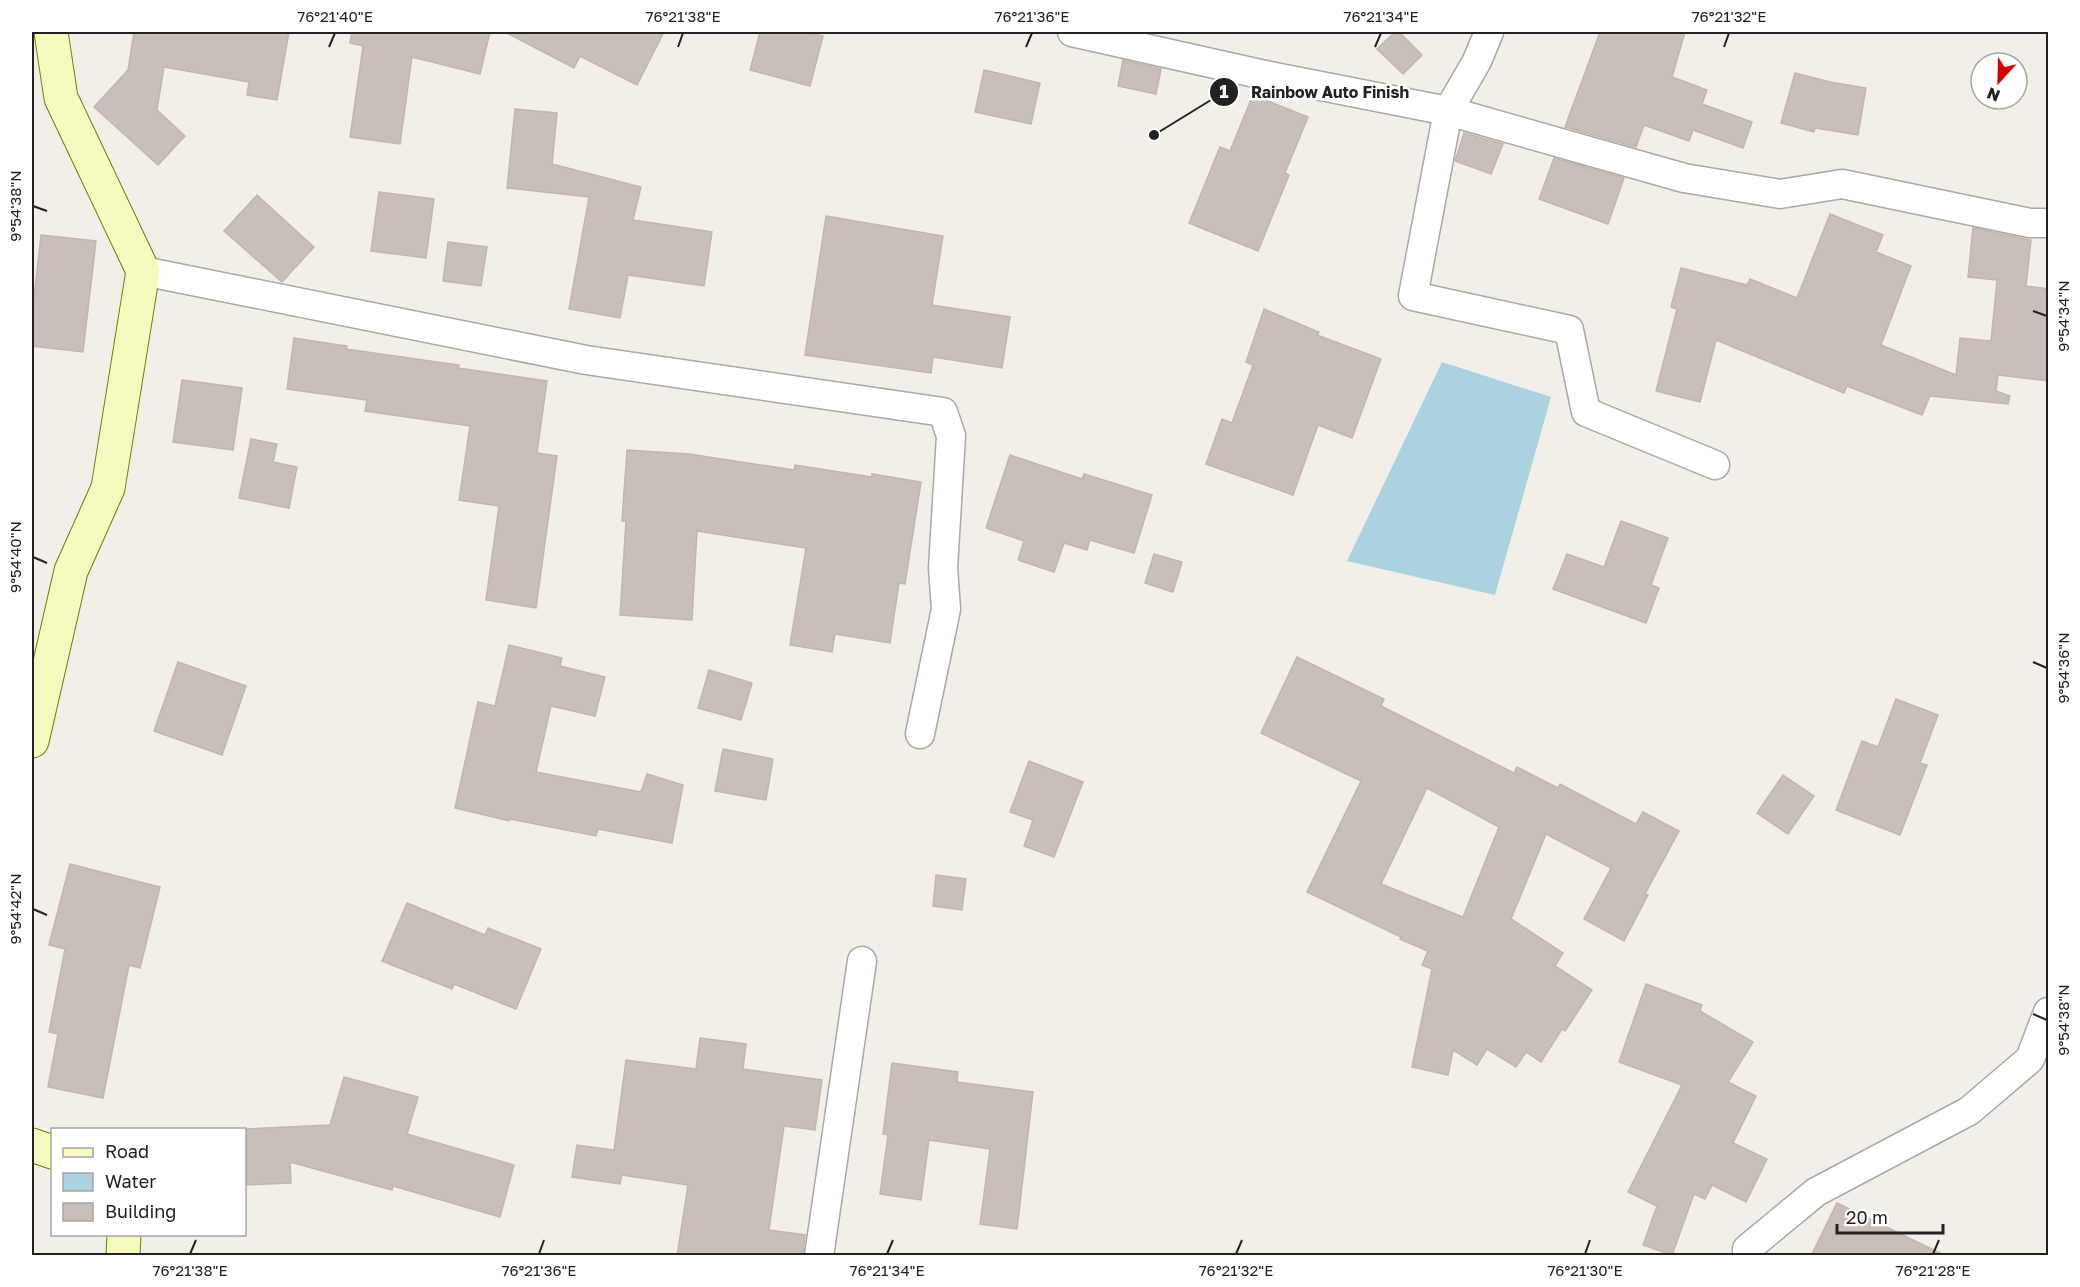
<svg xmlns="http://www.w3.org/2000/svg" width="2080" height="1287" font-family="'Golos Text',sans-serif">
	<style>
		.water { fill: #aad3df }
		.building { fill: #c7bfb8; stroke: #c4b6ab; stroke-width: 1.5; fill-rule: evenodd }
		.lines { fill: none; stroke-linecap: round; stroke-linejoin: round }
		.minor-casing { stroke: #a9a9a9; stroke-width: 31 }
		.secondary-casing { stroke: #707d05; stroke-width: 35 }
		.minor { stroke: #fff; stroke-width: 28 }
		.secondary { stroke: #f7fabf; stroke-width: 33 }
		.ticks { fill: none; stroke: #222; stroke-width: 2 }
		.leader { fill: none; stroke: #222; stroke-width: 2 }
		.callout-dot { fill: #222; stroke: #fff; stroke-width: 2 }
		.mark-label { font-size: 18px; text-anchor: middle; font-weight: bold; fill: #fff }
		.callout-label { font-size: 16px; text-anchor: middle; font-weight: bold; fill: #222; stroke: #fff; stroke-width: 5; stroke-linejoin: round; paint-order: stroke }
		.neatline { fill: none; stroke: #222; stroke-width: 2 }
		.ticks-label { font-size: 15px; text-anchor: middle; fill: #222 }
	</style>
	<rect width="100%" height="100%" fill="#f2efe9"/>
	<path class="water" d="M1442 362 1551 397 1495 595 1347 561Z"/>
	<g class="building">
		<path d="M134 32H289L277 100 247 95 249 82 164 67 157 110 185 136 158 165 94 107 128 70Z"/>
		<path d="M352 32H490L480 74 412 57 400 144 350 137 363 46 350 43Z"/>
		<path d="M505 32H664L637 85 580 56 574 68Z"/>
		<path d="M760 32H806L823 36 810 86 750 70Z"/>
		<path d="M1395 32H1399L1422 55 1403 74 1377 49Z"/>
		<path d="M1600 32H1685L1672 77 1707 90 1702 104 1752 122 1743 148 1693 130 1689 141 1644 125 1636 147 1565 127Z"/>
		<path d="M1123 60 1161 69 1156 94 1118 86Z"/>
		<path d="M984 70 1040 83 1031 124 975 112Z"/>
		<path d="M1795 73 1830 82 1866 88 1858 135 1815 128 1814 132 1781 123Z"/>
		<path d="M1253 95 1308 117 1285 173 1289 175 1258 251 1189 223 1220 147 1230 151Z"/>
		<path d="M515 109 557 113 552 164 641 187 633 220 712 232 704 286 628 275 620 318 569 309 589 197 507 188Z"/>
		<path d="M1464 133 1503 144 1491 174 1455 161Z"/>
		<path d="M1554 158 1624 178 1608 224 1539 199Z"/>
		<path d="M379 192 434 199 426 258 371 251Z"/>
		<path d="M257 195 314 247 282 282 224 231Z"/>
		<path d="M1830 214 1883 235 1876 252 1911 266 1881 345 1956 375 1960 338 1991 341 1997 280 1968 277 1973 228 2031 240 2026 286 2049 289V381L1998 375 1996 391 2010 396 2008 404 1930 396 1922 415 1847 386 1844 393 1716 340 1700 402 1656 391 1677 309 1671 307 1681 268 1747 285 1750 279 1797 298Z"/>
		<path d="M826 216 943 236 932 305 1010 317 1002 368 933 357 931 373 805 355Z"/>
		<path d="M41 235 96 241 83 352 32 346V315Z"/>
		<path d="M448 242 487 247 481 286 443 281Z"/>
		<path d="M1264 309 1319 332 1317 335 1381 359 1352 438 1318 425 1293 495 1206 464 1222 419 1232 423 1253 365 1246 362Z"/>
		<path d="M294 338 347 346 346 349 459 365 458 368 547 381 537 453 557 456 536 608 486 600 499 506 459 500 470 426 365 411 367 400 287 389Z"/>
		<path d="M182 380 242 388 233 450 173 442Z"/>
		<path d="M251 439 277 444 273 462 297 467 289 508 239 498Z"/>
		<path d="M627 450 689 454 794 470 795 465 872 477V474L921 482 905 584 899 583 890 643 835 634 832 652 790 645 806 548 697 531 692 620 620 615 626 521H622Z"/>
		<path d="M1010 455 1082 479 1084 474 1152 495 1134 553 1090 540 1087 550 1064 543 1054 572 1018 560 1024 541 986 528Z"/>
		<path d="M1621 521 1668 538 1651 585 1659 588 1646 623 1553 589 1567 554 1604 567Z"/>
		<path d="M1154 554 1182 562 1173 592 1145 583Z"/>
		<path d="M509 645 562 658 560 666 605 677 595 716 551 706 536 772 641 792 647 774 683 785 672 843 598 829 596 836 510 819 509 821 455 808 478 702 495 706Z"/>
		<path d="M1297 657 1384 699 1381 706 1514 773 1517 767 1558 788 1560 784 1636 824 1643 812 1679 831 1645 894 1648 895 1624 941 1584 919 1611 868 1546 834 1511 919 1563 953 1555 966 1592 990 1565 1031 1562 1029 1541 1062 1526 1052 1516 1067 1487 1049 1477 1065 1453 1050 1448 1075 1412 1067 1432 969 1422 965 1428 951 1400 939 1401 937 1307 892 1361 781 1261 733ZM1427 788 1499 827 1463 917 1381 884Z"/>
		<path d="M178 662 246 686 222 755 154 731Z"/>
		<path d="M709 670 752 683 741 720 698 708Z"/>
		<path d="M1896 699 1938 715 1920 763 1927 765 1900 835 1836 810 1862 741 1878 747Z"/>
		<path d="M723 749 773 759 766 800 715 791Z"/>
		<path d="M1029 761 1083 782 1054 857 1024 846 1033 820 1010 812Z"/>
		<path d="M1783 775 1814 796 1788 834 1757 813Z"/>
		<path d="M70 864 160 887 140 968 129 965 103 1098 48 1087 58 1034 49 1032 65 949 49 945Z"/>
		<path d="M936 875 966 879 962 910 933 906Z"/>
		<path d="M407 903 485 935 488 928 541 949 516 1009 454 984 452 989 382 961Z"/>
		<path d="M1646 984 1702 1005 1700 1011 1753 1042 1728 1082 1756 1096 1733 1143 1767 1159 1746 1202 1712 1185 1705 1199 1694 1194 1672 1255 1643 1245 1657 1206 1628 1192 1682 1085 1619 1062Z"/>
		<path d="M700 1038 746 1044 743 1069 822 1080 815 1130 784 1126 769 1230 805 1235 803 1256H677L688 1185 622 1175 620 1184 572 1177 577 1145 614 1150 626 1060 696 1069Z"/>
		<path d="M892 1063 958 1072 957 1082 1033 1092 1017 1229 980 1224 990 1149 929 1140 921 1200 880 1194 888 1135 883 1134Z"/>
		<path d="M344 1077 418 1097 407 1134 514 1165 500 1217 393 1186 392 1190 290 1162 291 1183 244 1185V1129L330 1125Z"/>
		<path d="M1837 1203 1946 1256H1811Z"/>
	</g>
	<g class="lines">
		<defs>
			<g id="minor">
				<path d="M1072 32 1260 74 1448 111 1477 61 1489 32"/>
				<path d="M143 271 586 360 943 412 951 436 943 568 946 609 920 734"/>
				<path d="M1715 465 1586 412 1569 330 1413 296 1448 111 1684 178 1780 194 1842 184 2030 223H2048"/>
				<path d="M819 1256 862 961"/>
				<path d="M1747 1256V1249L1816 1192 1969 1111 2030 1059 2048 1012"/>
			</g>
			<g id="secondary">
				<path d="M32 741 71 571 108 488 143 271 61 98 51 32"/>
				<path d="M32 1145 52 1152"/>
				<path d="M123 1256 124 1234"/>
			</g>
		</defs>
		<use href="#minor" class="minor-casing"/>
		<use href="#secondary" class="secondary-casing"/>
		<use href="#minor" class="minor"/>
		<use href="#secondary" class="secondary"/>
	</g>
	<path class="ticks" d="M329 47 335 33M678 47 683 33M1026 47 1032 33M1375 47 1381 33M1724 47 1729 33M33 206 47 211M2033 311 2047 316M33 557 47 563M2033 662 2047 668M33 909 47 915M2033 1014 2047 1020M190 1254 196 1240M539 1254 544 1240M887 1254 893 1240M1236 1254 1242 1240M1585 1254 1590 1240M1933 1254 1939 1240"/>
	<path class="leader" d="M1154 135L1224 92"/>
	<g class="callout-dot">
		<circle cx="1154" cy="135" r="6"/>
		<circle cx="1224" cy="92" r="15"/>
	</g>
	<g class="mark-label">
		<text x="1224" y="98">1</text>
	</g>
	<g class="callout-label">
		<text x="1330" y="98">Rainbow Auto Finish</text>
	</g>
	<rect width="2080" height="1287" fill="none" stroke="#ffffff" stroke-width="66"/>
	<rect x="51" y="1128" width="195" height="108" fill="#ffffff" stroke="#a7a7a7" stroke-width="1.5"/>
	<rect x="63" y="1148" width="30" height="9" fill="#f7fabf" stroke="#a7a7a7" stroke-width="1.5"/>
	<text x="105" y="1158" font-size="18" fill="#222222">Road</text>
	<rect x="63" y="1173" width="30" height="18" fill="#aad3df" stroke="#a7a7a7" stroke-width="1.5"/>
	<text x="105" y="1188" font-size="18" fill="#222222">Water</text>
	<rect x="63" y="1203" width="30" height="18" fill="#c7bfb8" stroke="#a7a7a7" stroke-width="1.5"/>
	<text x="105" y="1218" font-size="18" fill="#222222">Building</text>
	<g transform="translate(1999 81) rotate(202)"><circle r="28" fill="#ffffff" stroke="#a7a7a7" stroke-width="1.5"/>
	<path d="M0-4.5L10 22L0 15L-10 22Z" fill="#d40000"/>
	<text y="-9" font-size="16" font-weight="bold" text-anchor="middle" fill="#222222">N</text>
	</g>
	<path d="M1837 1224v9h106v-9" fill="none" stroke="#222222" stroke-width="3"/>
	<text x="1846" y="1224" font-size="18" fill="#222222" stroke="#ffffff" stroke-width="4.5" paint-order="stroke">20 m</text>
	<rect x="33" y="33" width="2014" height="1221" class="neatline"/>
	<g class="ticks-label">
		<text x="335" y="22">76°21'40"E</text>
		<text x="683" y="22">76°21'38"E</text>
		<text x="1032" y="22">76°21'36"E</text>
		<text x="1381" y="22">76°21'34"E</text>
		<text x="1729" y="22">76°21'32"E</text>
		<text transform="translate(16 206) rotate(-90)" y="5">9°54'38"N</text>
		<text transform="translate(2064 316) rotate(-90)" y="5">9°54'34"N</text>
		<text transform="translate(16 557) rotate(-90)" y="5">9°54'40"N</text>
		<text transform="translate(2064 668) rotate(-90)" y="5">9°54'36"N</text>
		<text transform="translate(16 909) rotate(-90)" y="5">9°54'42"N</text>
		<text transform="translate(2064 1020) rotate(-90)" y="5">9°54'38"N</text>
		<text x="190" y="1276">76°21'38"E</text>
		<text x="539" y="1276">76°21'36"E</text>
		<text x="887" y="1276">76°21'34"E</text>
		<text x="1236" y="1276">76°21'32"E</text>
		<text x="1585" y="1276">76°21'30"E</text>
		<text x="1933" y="1276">76°21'28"E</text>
	</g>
</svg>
